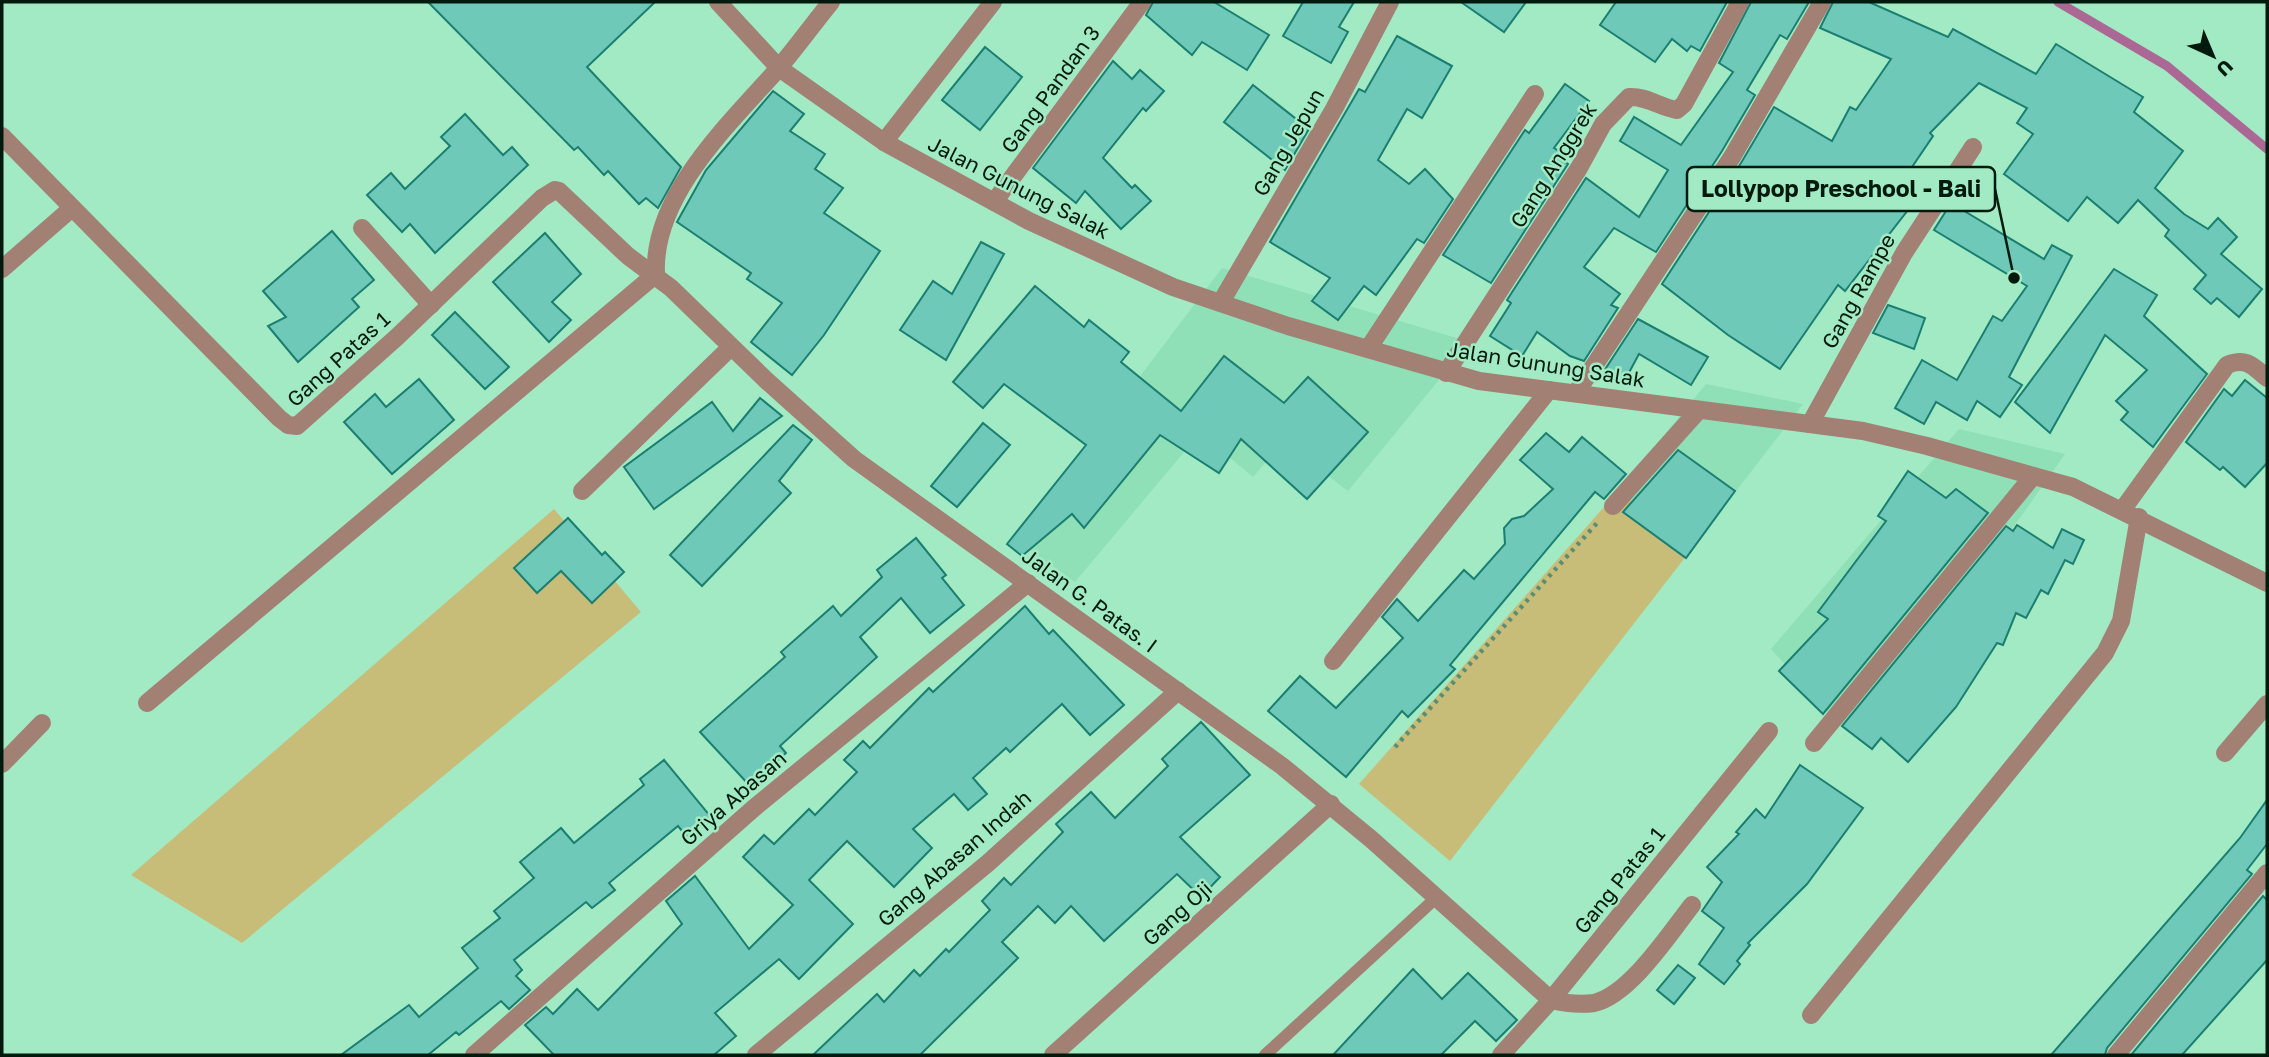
<svg xmlns="http://www.w3.org/2000/svg" width="2269" height="1057" font-family="'Golos Text',sans-serif">
	<style>
		.built { fill: #8fe0b7 }
		.green { fill: #c7bd79 }
		.lines { fill: none; stroke-linecap: round; stroke-linejoin: round }
		.stream { stroke: #ab6894; stroke-width: 9 }
		.building { fill: #6fc9b9; stroke: #1a7f71; stroke-width: 2 }
		.path { stroke: #5a8e73; stroke-width: 4.5; stroke-dasharray: 3.5 5; stroke-linecap: butt }
		.service { stroke: #a38074; stroke-width: 12 }
		.minor { stroke: #a38074; stroke-width: 18 }
		.tertiary { stroke: #a38074; stroke-width: 18 }
		.labels { text-anchor: middle; dominant-baseline: central; stroke-width: 5; stroke-linejoin: round; paint-order: stroke }
		.street-label { font-size: 21px; fill: #001b0e; stroke: #a1eac4 }
		.leader { fill: none; stroke: #001b0e; stroke-width: 2.5 }
		.callout-dot { fill: #001b0e; stroke: #a1eac4; stroke-width: 2.5 }
		.callout { fill: #a1eac4; stroke: #001b0e; stroke-width: 2.5 }
		.callout-label { font-size: 23px; text-anchor: middle; font-weight: bold; fill: #001b0e }
	</style>
	<rect width="100%" height="100%" fill="#a1eac4"/>
	<g class="built">
		<path d="M1222 268 1470 342 1348 491 1283 442 1253 477 1200 433 1075 582 1016 540Z"/>
		<path d="M1706 384 1803 404 1687 555 1620 489Z"/>
		<path d="M1959 429 2065 454 1957 607 1915 655 1841 726 1771 649Z"/>
	</g>
	<g class="green">
		<path d="M1620 489 1687 555 1450 861 1359 784Z"/>
		<path d="M554 509 641 612 242 943 131 875Z"/>
	</g>
	<g class="lines">
		<path class="stream" d="M2058 2 2167 66 2267 149"/>
	</g>
	<g class="building">
		<path d="M428 2H655L587 67 681 167 658 208 646 198 639 204 608 171 604 175 578 147 574 150Z"/>
		<path d="M1153 2H1214L1269 35 1247 70 1202 42 1192 55 1146 15Z"/>
		<path d="M1303 2H1354L1339 27 1348 32 1331 63 1283 36Z"/>
		<path d="M1461 2H1526L1504 32Z"/>
		<path d="M1616 2H1727L1700 51 1691 46 1687 51 1672 39 1655 62 1600 25Z"/>
		<path d="M1751 2H1809L1787 39 1780 35 1747 90 1755 95 1722 151 1656 252 1614 228 1584 267 1620 294 1611 305 1618 308 1584 361 1570 356 1537 332 1522 356 1490 336 1511 303 1507 300 1586 178 1639 217 1668 170 1620 141 1634 117 1681 145 1733 72 1719 63Z"/>
		<path d="M1833 2H1869L1948 37 1953 29 2036 74 2056 44 2143 97 2134 112 2183 151 2155 188 2184 214 2208 229 2218 218 2237 237 2221 254 2262 289 2239 317 2217 298 2211 304 2194 289 2206 275 2165 236 2169 230 2138 200 2118 223 2087 197 2068 221 2004 174 2033 134 2017 123 2027 108 1979 83 1930 133 1933 136 1891 198 1908 210 1845 291 1838 285 1780 369 1728 335 1662 284 1741 163 1774 107 1832 141 1850 107 1856 110 1891 59 1820 28Z"/>
		<path d="M1397 36 1452 66 1422 118 1407 109 1378 160 1409 184 1425 169 1453 199 1424 243 1417 239 1376 295 1364 286 1338 320 1312 301 1330 278 1270 242 1359 89 1365 92Z"/>
		<path d="M985 47 1022 77 980 130 942 100Z"/>
		<path d="M1113 61 1132 79 1140 70 1164 91 1146 111 1143 108 1103 158 1132 188 1135 185 1151 201 1121 229 1085 191 1076 203 1033 168Z"/>
		<path d="M1565 84 1589 101 1554 148 1564 154 1561 159 1568 164 1491 283 1443 255 1525 130 1529 133Z"/>
		<path d="M1253 85 1309 129 1285 170 1224 122Z"/>
		<path d="M773 91 804 114 790 131 825 154 815 169 843 188 824 213 880 251 824 335 792 375 751 342 782 303 747 279 751 273 677 222 706 170Z"/>
		<path d="M465 114 503 155 512 147 528 165 435 253 410 224 402 232 367 195 391 173 405 189 450 146 441 137Z"/>
		<path d="M1951 203 2044 259 2052 245 2072 256 2009 377 2022 385 2000 417 1977 401 1967 420 1936 402 1924 424 1895 408 1922 360 1957 380 1993 316 2002 321 2027 286 1934 230Z"/>
		<path d="M332 231 374 280 352 299 359 307 298 362 268 326 286 317 263 291Z"/>
		<path d="M545 233 581 274 552 302 571 320 549 342 493 282Z"/>
		<path d="M981 242 1004 254 946 360 900 330 933 281 952 294Z"/>
		<path d="M2114 269 2157 295 2144 316 2207 374 2153 447 2121 420 2128 412 2116 401 2147 370 2105 335 2050 433 2015 402Z"/>
		<path d="M1035 286 1084 327 1089 320 1129 352 1121 362 1181 411 1224 356 1284 403 1308 377 1368 432 1307 499 1241 439 1219 473 1160 435 1084 528 1072 514 1022 556 1007 544 1086 445 1004 384 983 408 953 382Z"/>
		<path d="M1888 305 1925 318 1914 349 1873 333Z"/>
		<path d="M455 312 509 367 485 389 432 335Z"/>
		<path d="M1638 319 1708 357 1691 385 1639 354 1624 382 1604 371Z"/>
		<path d="M419 379 454 420 392 474 344 422 375 394 386 407Z"/>
		<path d="M2245 380 2267 398V463L2245 487 2223 467 2220 470 2186 442 2224 389 2232 396Z"/>
		<path d="M760 398 782 416 654 509 624 467 712 402 733 431Z"/>
		<path d="M983 423 1010 445 957 507 931 486Z"/>
		<path d="M793 425 812 440 779 481 791 493 702 586 670 555Z"/>
		<path d="M1546 433 1569 452 1582 437 1626 474 1604 499 1595 492 1450 665 1455 669 1408 717 1402 711 1346 777 1268 711 1300 676 1336 708 1403 638 1382 617 1397 599 1418 621 1464 570 1474 579 1505 544 1504 528 1512 519 1524 516 1553 489 1520 460Z"/>
		<path d="M1678 450 1735 491 1686 558 1623 512Z"/>
		<path d="M1908 471 1946 498 1956 489 1988 513 1823 714 1779 671 1828 619 1818 612 1886 521 1878 516Z"/>
		<path d="M568 518 602 555 605 552 624 572 592 603 561 571 537 593 514 568Z"/>
		<path d="M2017 525 2053 548 2062 529 2084 540 2073 564 2065 560 2048 594 2041 590 2026 618 2016 613 2003 645 1997 643 1956 707 1908 762 1881 738 1872 749 1842 726 2006 526 2013 531Z"/>
		<path d="M916 538 946 575 942 578 964 605 930 633 901 598 860 637 877 657 780 746 786 753 750 786 700 732 785 657 781 652 833 606 841 616 882 577 877 570Z"/>
		<path d="M1025 606 1049 634 1053 630 1124 705 1090 735 1062 704 1010 752 1006 748 973 778 987 794 968 810 954 794 913 829 932 848 894 887 847 841 809 880 853 924 799 979 779 959 715 1013 736 1036 714 1055H554L525 1025 546 1007 553 1014 577 989 598 1010 682 924 666 901 695 876 749 949 793 905 743 857 764 835 774 844 809 809 815 815 857 772 844 760 863 741 870 748 929 688 933 692Z"/>
		<path d="M1201 722 1250 775 1180 837 1220 877 1201 897 1177 874 1104 941 1071 906 1055 923 1038 906 1002 942 1018 958 920 1055H813L877 994 884 1002 914 970 920 976 946 949 949 952 990 910 982 901 1004 878 1011 885 1063 832 1056 824 1091 792 1115 818 1168 766 1162 759Z"/>
		<path d="M664 760 711 817 687 837 678 826 609 883 615 890 592 908 586 902 514 960 522 970 516 976 530 990 509 1009 501 1001 459 1035 456 1032 428 1055H341L409 1005 419 1017 478 968 462 948 500 918 494 911 534 878 520 862 561 828 574 843 644 785 640 779Z"/>
		<path d="M1800 765 1863 808 1807 884 1748 943 1750 945 1737 961 1740 964 1724 984 1699 964 1724 928 1702 911 1722 882 1707 867 1739 834 1736 832 1756 809 1765 818Z"/>
		<path d="M2267 800V844L2247 870 2252 874 2107 1048 2105 1055H2051L2240 838Z"/>
		<path d="M2263 896 2267 900V960L2182 1055H2131Z"/>
		<path d="M1678 965 1695 978 1674 1004 1657 990Z"/>
		<path d="M1413 969 1442 999 1468 973 1517 1020 1496 1041 1475 1021 1441 1055H1333Z"/>
	</g>
	<g class="lines">
		<path class="path" d="M1395 747 1598 522"/>
		<path class="service" d="M1265 1055 1437 897"/>
		<g class="minor">
			<path d="M2 136 279 418 288 425 297 426 397 337 542 198 555 190 559 191 628 256 671 288 767 381 854 459 1282 766 1371 839 1551 1000C1564 1003 1579 1005 1594 1003 1630 995 1670 933 1692 905"/>
			<path d="M884 142 993 2"/>
			<path d="M994 202 1142 2"/>
			<path d="M362 228 431 305"/>
			<path d="M2 269 72 208"/>
			<path d="M656 274C652 196 729 124 777 70 796 48 813 24 831 2"/>
			<path d="M1221 302 1334 109 1390 2"/>
			<path d="M1368 349 1535 94"/>
			<path d="M1446 373 1579 168 1603 124 1629 97C1647 96 1659 107 1677 110L1684 104 1740 2"/>
			<path d="M1576 393 1732 157 1822 2"/>
			<path d="M1810 424 1904 253 1973 147"/>
			<path d="M582 491 731 347"/>
			<path d="M1613 506 1698 411"/>
			<path d="M2123 509 2227 365C2246 357 2253 366 2267 378"/>
			<path d="M1333 661 1549 390"/>
			<path d="M147 703 656 274"/>
			<path d="M1814 743 2033 476"/>
			<path d="M2225 753 2267 704"/>
			<path d="M2 764 42 723"/>
			<path d="M1811 1015 2105 653 2121 621 2139 517"/>
			<path d="M474 1055 754 808 1028 583"/>
			<path d="M756 1055 988 863 1178 691"/>
			<path d="M1053 1055 1331 804"/>
			<path d="M1501 1055 1551 1000 1769 731"/>
			<path d="M2116 1055 2267 873"/>
		</g>
		<path class="tertiary" d="M718 2 779 68 884 142 1029 221 1173 287 1288 326 1479 381 1863 431 1927 446 2073 487 2267 583"/>
	</g>
	<g class="labels">
		<g class="street-label">
			<text transform="translate(1050 89) rotate(-54)">Gang Pandan 3</text>
			<text transform="translate(1288 142) rotate(-60)">Gang Jepun</text>
			<text transform="translate(1553 165) rotate(-58)">Gang Anggrek</text>
			<text transform="translate(1019 187) rotate(27)">Jalan Gunung Salak</text>
			<text transform="translate(1858 291) rotate(-61)">Gang Rampe</text>
			<text transform="translate(338 359) rotate(-42)">Gang Patas 1</text>
			<text transform="translate(1546 364) rotate(9)">Jalan Gunung Salak</text>
			<text transform="translate(1090 600) rotate(36)">Jalan G. Patas. I</text>
			<text transform="translate(733 798) rotate(-41)">Griya Abasan</text>
			<text transform="translate(954 858) rotate(-41)">Gang Abasan Indah</text>
			<text transform="translate(1619 880) rotate(-51)">Gang Patas 1</text>
			<text transform="translate(1177 913) rotate(-42)">Gang Oji</text>
		</g>
	</g>
	<path class="leader" d="M2014 278L1995 189"/>
	<circle class="callout-dot" cx="2014" cy="278" r="7"/>
	<rect class="callout" x="1687" y="167" width="308" height="44" rx="7"/>
	<g class="callout-label">
		<text x="1841" y="197">Lollypop Preschool - Bali</text>
	</g>
	<rect width="2269" height="1057" fill="none" stroke="#001b0e" stroke-width="7"/>
	<g transform="translate(2213 56) rotate(136)" stroke="#a1eac4" stroke-width="5" paint-order="stroke">
	<path d="M0-5L12 26L0 18L-12 26Z" fill="#001b0e"/>
	<text y="-10" font-size="19" font-weight="bold" text-anchor="middle" fill="#001b0e">U</text>
	</g>
</svg>
